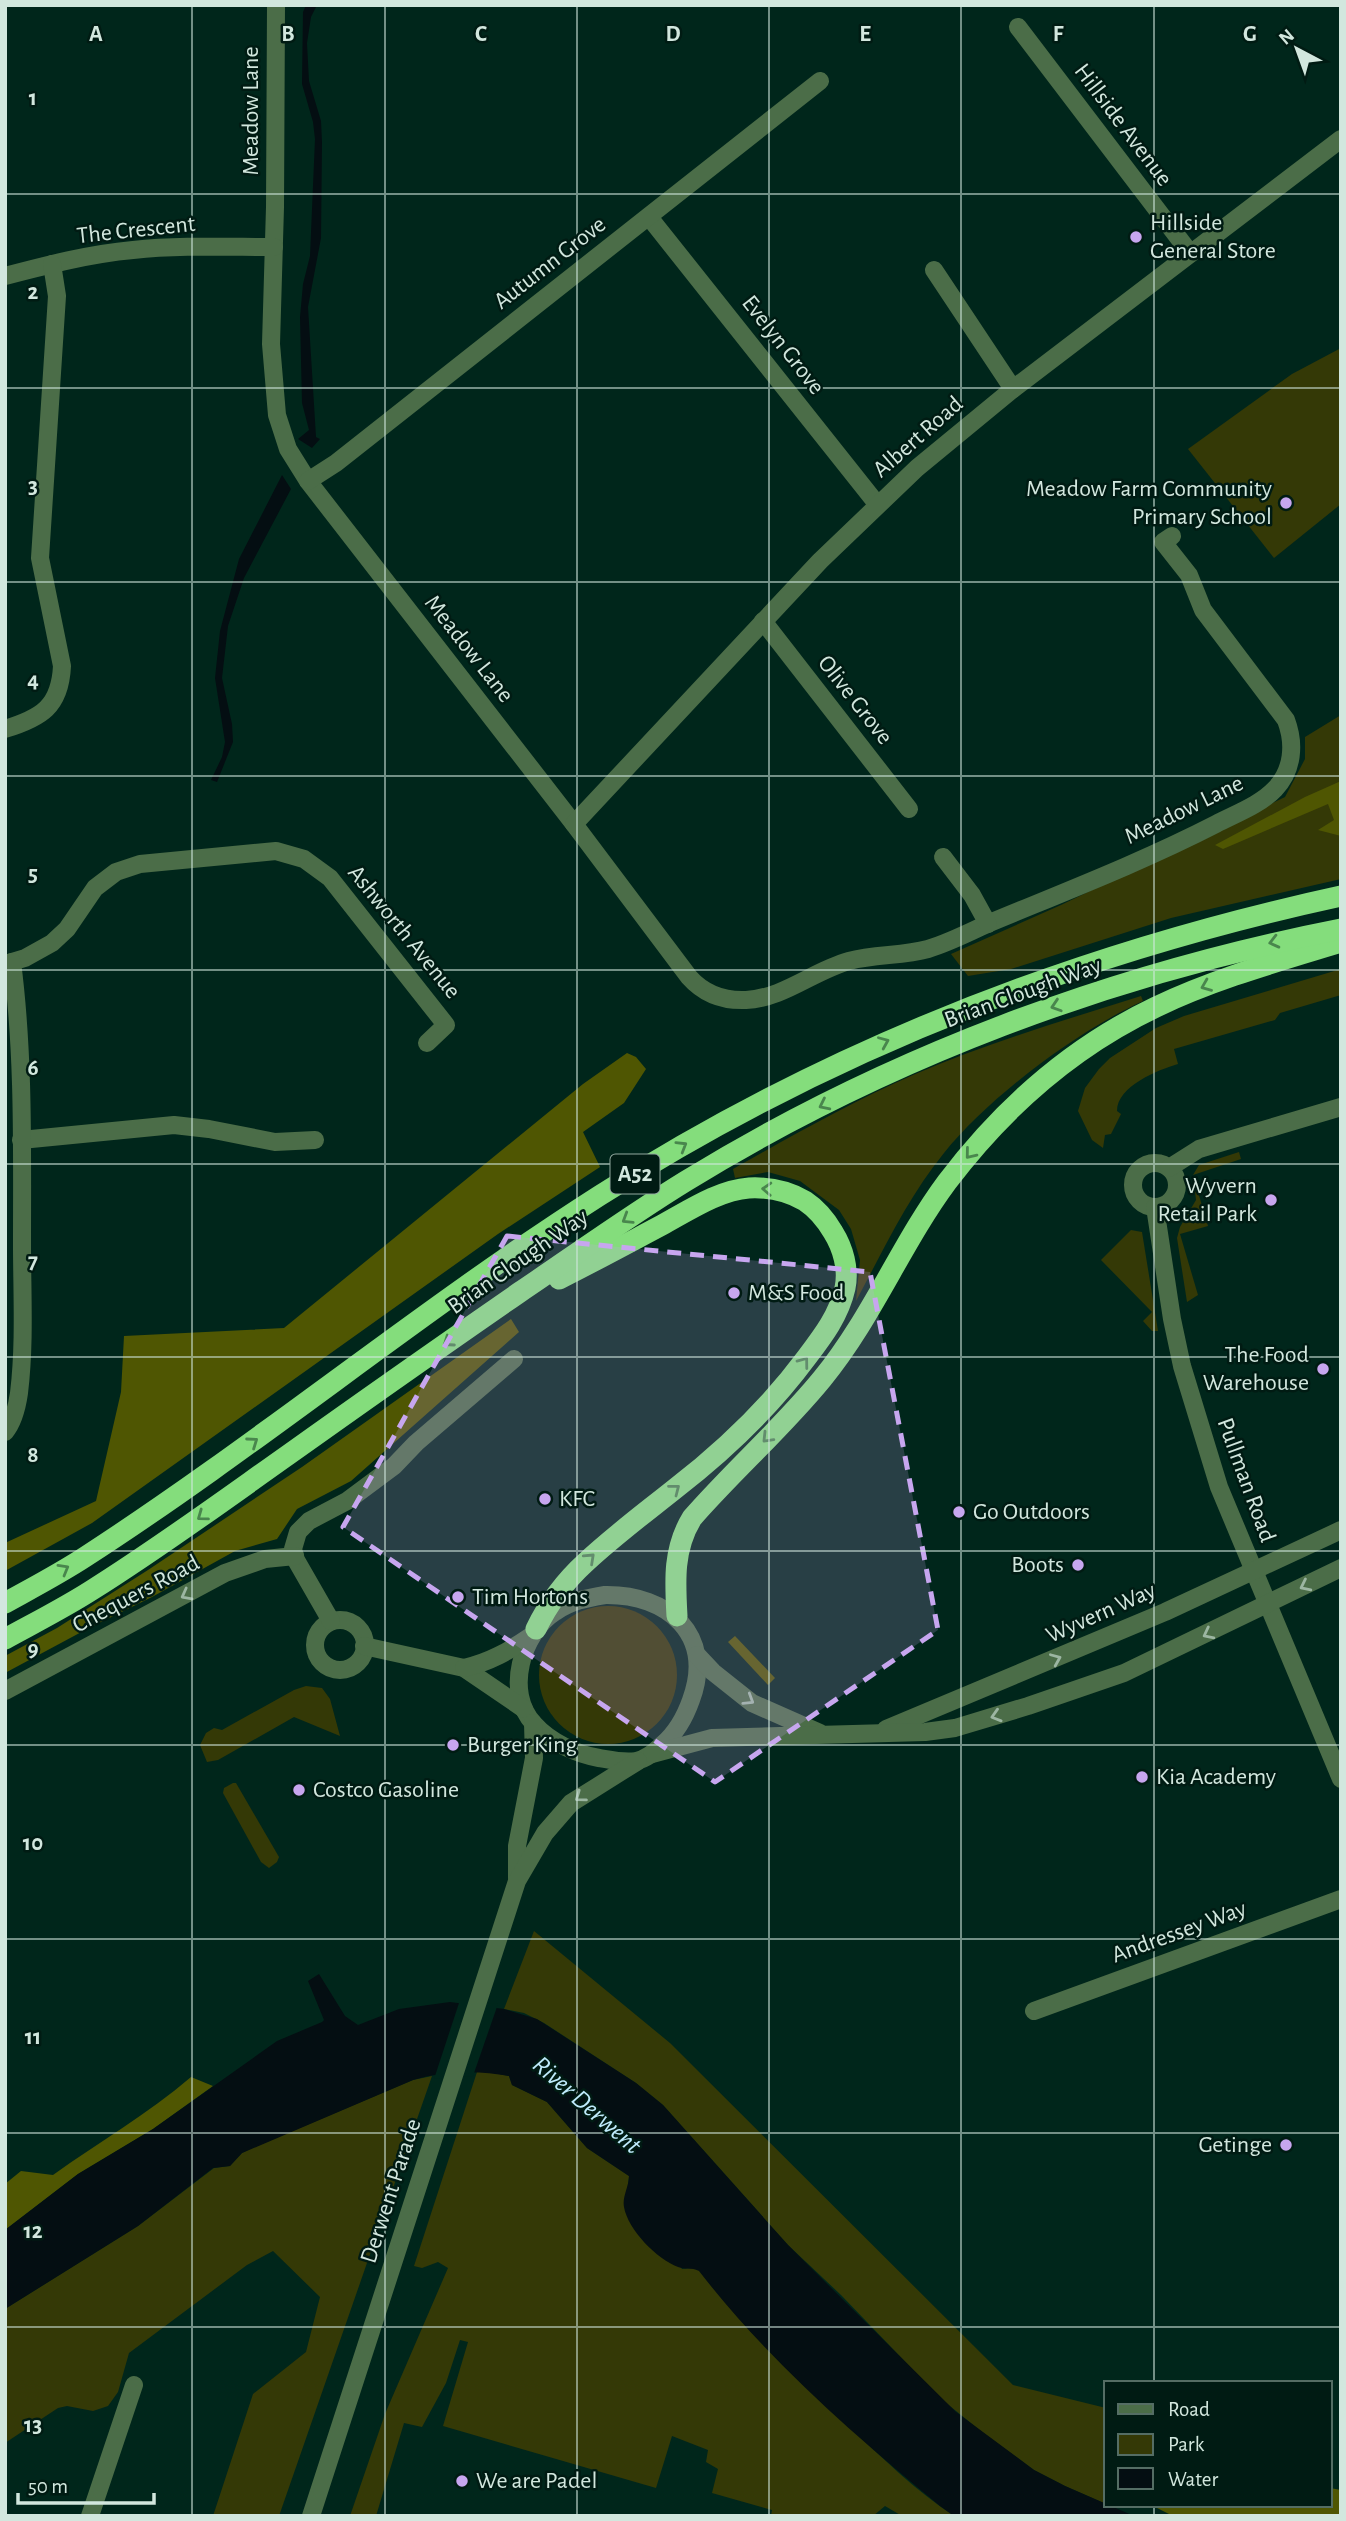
<svg xmlns="http://www.w3.org/2000/svg" width="1346" height="2521" font-family="'Alegreya Sans',sans-serif">
	<style>
		.green { fill: #343906 }
		.forest { fill: #4f5602 }
		.water { fill: #040e12 }
		.pier { fill: #00261b }
		.lines { fill: none; stroke-linecap: round; stroke-linejoin: round }
		.minor { stroke: #4b6d48; stroke-width: 18 }
		.highway { stroke: #84dd7c; stroke-width: 21 }
		.oneway { stroke: #49864d }
		.oneway2 { stroke: #9cb6a2 }
		.marked { fill: #c7a6ef; fill-opacity: 0.2; stroke: #c7a6ef; stroke-width: 5; stroke-dasharray: 14 9; stroke-linejoin: round }
		.grid { fill: none; stroke: #d2e7de; stroke-width: 2; stroke-opacity: 0.55 }
		.poi-dot { fill: #c7a6ef; stroke: #001b13; stroke-width: 2.5 }
		.labels { text-anchor: middle; dominant-baseline: central; stroke-width: 5; stroke-linejoin: round; paint-order: stroke }
		.shield { fill: #001b13; stroke: #93aaa1; stroke-width: 2 }
		.shield-label { font-size: 23px; font-weight: bold; fill: #d2e7de }
		.street-label { font-size: 24px; fill: #d2e7de; stroke: #001b13 }
		.poi-label { font-size: 24px; fill: #d2e7de; stroke: #001b13; text-anchor: start }
		.water-label { font-size: 26px; font-style: italic; fill: #bfebfc; stroke: #001b13 }
		.grid-label { font-size: 23px; text-anchor: middle; font-weight: bold; fill: #d2e7de; stroke: #001b13; stroke-width: 5; stroke-linejoin: round; paint-order: stroke }
	</style>
	<rect width="100%" height="100%" fill="#00261b"/>
	<g class="green">
		<path d="M1341 348V504L1274 558 1188 449 1292 374Z"/>
		<path d="M1341 715V879L1171 918 1011 969 968 976 951 954 1061 905 1285 797 1305 759V737Z"/>
		<path d="M1341 969V995L1280 1013 1275 1020 1174 1049 1178 1064C1158 1070 1117 1086 1117 1111L1121 1114 1111 1134 1105 1135 1103 1148 1092 1140 1078 1111 1085 1088 1099 1069 1110 1058 1156 1028 1184 1016Z"/>
		<path d="M1141 996 1143 1001C1077 1031 989 1097 944 1153 908 1197 883 1251 856 1301L860 1260 851 1229 839 1210 800 1181 768 1172 735 1178 733 1169C792 1136 851 1102 913 1075 987 1043 1065 1020 1141 996Z"/>
		<path d="M1239 1152 1241 1159 1193 1175 1208 1226 1180 1234 1198 1295 1187 1302 1177 1238 1180 1227 1196 1200 1193 1175 1199 1165Z"/>
		<path d="M1131 1230 1142 1232 1158 1331H1152L1143 1321 1152 1312 1101 1260Z"/>
		<circle cx="608" cy="1675" r="69"/>
		<path d="M306 1686 322 1688 330 1699 340 1736 294 1717 218 1760 207 1762 200 1745 206 1733 214 1728 222 1730 294 1690Z"/>
		<path d="M233 1783H236L279 1857 277 1862 269 1868 261 1862 223 1793 224 1788Z"/>
		<path d="M534 1931 670 2043 1013 2385 1106 2408V2504L1065 2486 1034 2470 982 2432 940 2398 841 2295 788 2245 663 2105 636 2083 544 2023 524 2013 504 2009Z"/>
		<path d="M484 2071 509 2076 512 2085 547 2102 587 2148 629 2176 627 2192 682 2269 693 2268 699 2270C745 2330 795 2379 851 2429 884 2459 916 2491 954 2516H902L885 2506 873 2516H771L772 2510 712 2493 718 2469 706 2462 708 2450 672 2436 656 2488 443 2426 468 2342 460 2340 446 2383 422 2427 404 2423 376 2516H350L385 2414 448 2268 438 2262 422 2268 414 2266 477 2072Z"/>
		<path d="M432 2076 279 2516H213L253 2394 306 2352 320 2297 273 2251 247 2265 129 2353 118 2392 108 2406 93 2411 67 2406 58 2408 5 2443V2309L138 2226 214 2168 230 2166 242 2153 257 2146 413 2080Z"/>
	</g>
	<g class="forest">
		<path d="M1341 781V836L1318 830 1334 820 1328 804 1223 849 1215 845 1305 797Z"/>
		<path d="M627 1053 636 1057 646 1069 624 1103 583 1132 600 1167 498 1234 92 1523 5 1571V1543L96 1501 121 1392 124 1336 284 1328 583 1084Z"/>
		<path d="M511 1319 519 1332 351 1481 297 1509 277 1539 235 1551 152 1597 87 1629 5 1673V1656L57 1628 148 1570 302 1467Z"/>
		<path d="M735 1636 775 1678 768 1685 728 1642Z"/>
		<path d="M191 2077 213 2086 153 2129 78 2174 5 2230V2184L21 2171 53 2175C99 2142 148 2114 191 2077Z"/>
		<path d="M1330 2488 1341 2490V2516H1173L1151 2505H1330Z"/>
	</g>
	<g class="water">
		<path d="M306 5H317L311 17 307 43 309 81 321 121 322 142 321 238 308 307 316 437 320 439 312 448 298 439 309 430 302 403 300 317 303 284 310 256 315 139 313 122 302 84 303 12Z"/>
		<path d="M282 475 291 489 244 578 228 626 222 678 232 724 233 742 217 782 211 780 222 757 225 742 215 678 220 631 239 559Z"/>
		<path d="M319 1974 345 2016 358 2025 399 2009 450 2002 504 2009 537 2019 636 2083 663 2105 788 2245 956 2412 1034 2470 1065 2486 1134 2516H954L940 2506C853 2434 768 2360 699 2271 691 2267 685 2270 678 2267 657 2259 628 2230 624 2207 622 2196 629 2187 629 2176L587 2148 547 2102 512 2085 509 2076C478 2070 443 2071 413 2080L242 2153 230 2166 213 2168 138 2226 5 2309V2230L78 2174 153 2129 277 2041 322 2022 324 2020 308 1981Z"/>
	</g>
	<path class="pier" d="M460 2000 498 2004 473 2076 434 2079Z"/>
	<g class="lines">
		<g class="minor">
			<path d="M276 5 275 207 271 344 277 415 288 449 308 481 574 824 689 977C704 994 723 1001 746 1000 784 998 813 971 849 961 875 954 903 956 928 949 948 943 968 933 987 924 1064 892 1142 862 1216 824 1235 814 1260 805 1275 789 1293 770 1295 744 1286 720L1203 610 1189 575 1163 542 1172 536"/>
			<path d="M1018 27 1190 253"/>
			<path d="M649 217 877 504"/>
			<path d="M934 270 1013 389"/>
			<path d="M5 276C47 265 89 254 133 250 179 245 227 247 274 247"/>
			<path d="M308 481 336 463 820 81"/>
			<path d="M763 621 909 809"/>
			<path d="M5 729C41 718 60 707 62 666L40 558 57 296 52 264"/>
			<path d="M574 824 820 561 917 468 1013 389 1341 139"/>
			<path d="M943 857 972 895 988 924"/>
			<path d="M5 964 25 958 52 943 67 929 95 888 116 872 140 864 276 851 304 859 330 878 446 1025 427 1043"/>
			<path d="M21 1140 174 1125 209 1129 275 1142 315 1140"/>
			<circle cx="1155" cy="1185" r="22"/>
			<path d="M1169 1168 1199 1149 1341 1107"/>
			<path d="M1155 1207 1172 1319 1182 1366 1219 1487 1341 1779"/>
			<path d="M5 1432C14 1421 17 1407 19 1393 25 1344 22 1293 22 1244 22 1150 24 1055 12 962"/>
			<path d="M605 1595C668 1594 715 1635 691 1700 685 1717 677 1732 663 1744 655 1751 647 1759 636 1761 624 1763 611 1760 599 1758 576 1754 550 1742 534 1724 504 1692 522 1633 555 1612 571 1601 587 1598 605 1595Z"/>
			<circle cx="340" cy="1645" r="25"/>
			<path d="M331 1621 296 1560 293 1549 298 1532 309 1521 347 1501 394 1466 416 1443 514 1359"/>
			<path d="M364 1646 464 1668 524 1709"/>
			<path d="M697 1655 713 1672 752 1703 820 1733"/>
			<path d="M464 1668C490 1662 509 1651 531 1636"/>
			<path d="M5 1691 225 1573 265 1559 295 1556"/>
			<path d="M886 1729 1165 1612 1341 1530"/>
			<path d="M652 1754 712 1738 925 1732 955 1728 1028 1706 1124 1673 1341 1568"/>
			<path d="M517 1878V1846L534 1758 533 1723"/>
			<path d="M1034 2011 1341 1899"/>
			<path d="M90 2516 134 2385"/>
			<path d="M311 2516 517 1881 545 1833 571 1803 638 1761"/>
		</g>
		<g class="highway">
			<path d="M5 1603C32 1588 59 1574 85 1557 261 1443 422 1309 599 1196 826 1051 1078 953 1341 896"/>
			<path d="M677 1616C675 1581 673 1549 692 1518 734 1470 782 1428 822 1379 872 1318 901 1244 947 1182 1003 1108 1072 1047 1156 1007 1214 979 1279 961 1341 942"/>
			<path d="M536 1629C549 1602 564 1582 586 1562 615 1535 646 1512 676 1488 725 1450 770 1407 807 1357 823 1336 839 1315 845 1288 849 1269 843 1248 833 1232 826 1220 817 1209 805 1201 788 1191 769 1187 749 1188 719 1190 688 1211 662 1225 628 1243 593 1262 559 1279"/>
			<path d="M5 1639C34 1623 64 1608 92 1590 159 1548 223 1501 288 1455 365 1400 442 1346 520 1292 575 1255 629 1216 686 1181 886 1058 1111 974 1341 929"/>
		</g>
	</g>
	<defs><path id="oneway-chevron" d="M-2-3.5L2.5 0L-2 3.5" fill="none" stroke-width="1.6" stroke-linecap="round" stroke-linejoin="round" transform="scale(1.75)"/></defs>
	<g class="oneway">
		<use href="#oneway-chevron" transform="translate(1274 942) rotate(166)"/>
		<use href="#oneway-chevron" transform="translate(1206 986) rotate(158)"/>
		<use href="#oneway-chevron" transform="translate(1056 1006) rotate(162)"/>
		<use href="#oneway-chevron" transform="translate(884 1042) rotate(-23)"/>
		<use href="#oneway-chevron" transform="translate(824 1105) rotate(154)"/>
		<use href="#oneway-chevron" transform="translate(682 1146) rotate(-31)"/>
		<use href="#oneway-chevron" transform="translate(970 1154) rotate(129)"/>
		<use href="#oneway-chevron" transform="translate(767 1189) rotate(-177)"/>
		<use href="#oneway-chevron" transform="translate(627 1219) rotate(148)"/>
		<use href="#oneway-chevron" transform="translate(448 1342) rotate(145)"/>
		<use href="#oneway-chevron" transform="translate(804 1362) rotate(-53)"/>
		<use href="#oneway-chevron" transform="translate(767 1438) rotate(134)"/>
		<use href="#oneway-chevron" transform="translate(253 1442) rotate(-35)"/>
		<use href="#oneway-chevron" transform="translate(675 1489) rotate(-38)"/>
		<use href="#oneway-chevron" transform="translate(202 1516) rotate(144)"/>
		<use href="#oneway-chevron" transform="translate(590 1558) rotate(-43)"/>
		<use href="#oneway-chevron" transform="translate(64 1569) rotate(-30)"/>
	</g>
	<g class="oneway2">
		<use href="#oneway-chevron" transform="translate(1305 1586) rotate(154)"/>
		<use href="#oneway-chevron" transform="translate(186 1595) rotate(152)"/>
		<use href="#oneway-chevron" transform="translate(1208 1634) rotate(153)"/>
		<use href="#oneway-chevron" transform="translate(1056 1659) rotate(-23)"/>
		<use href="#oneway-chevron" transform="translate(749 1700) rotate(32)"/>
		<use href="#oneway-chevron" transform="translate(996 1716) rotate(163)"/>
		<use href="#oneway-chevron" transform="translate(580 1797) rotate(144)"/>
	</g>
	<path class="marked" d="M507 1236 870 1272 938 1630 715 1782 343 1527Z"/>
	<path class="grid" d="M192 5V2516M385 5V2516M577 5V2516M769 5V2516M961 5V2516M1154 5V2383M5 194H1341M5 388H1341M5 582H1341M5 776H1341M5 970H1341M5 1164H1341M5 1357H1341M5 1551H1341M5 1745H1341M5 1939H1341M5 2133H1341M5 2327H1341M1154 2505V2516"/>
	<g class="poi-dot">
		<circle cx="1136" cy="237" r="7"/>
		<circle cx="1286" cy="503" r="7"/>
		<circle cx="1271" cy="1200" r="7"/>
		<circle cx="734" cy="1293" r="7"/>
		<circle cx="1323" cy="1369" r="7"/>
		<circle cx="545" cy="1499" r="7"/>
		<circle cx="959" cy="1512" r="7"/>
		<circle cx="1078" cy="1565" r="7"/>
		<circle cx="458" cy="1597" r="7"/>
		<circle cx="453" cy="1745" r="7"/>
		<circle cx="1142" cy="1777" r="7"/>
		<circle cx="299" cy="1790" r="7"/>
		<circle cx="1286" cy="2145" r="7"/>
		<circle cx="462" cy="2481" r="7"/>
	</g>
	<g class="labels">
		<rect class="shield" x="610.5" y="1154.5" width="49" height="39" rx="5"/>
		<g class="shield-label">
			<text x="635" y="1174">A52</text>
		</g>
		<g class="street-label">
			<text transform="translate(251 111) rotate(-90)">Meadow Lane</text>
			<text transform="translate(1123 125) rotate(53)">Hillside Avenue</text>
			<text transform="translate(136 230) rotate(-6)">The Crescent</text>
			<text transform="translate(550 263) rotate(-38)">Autumn Grove</text>
			<text transform="translate(783 345) rotate(52)">Evelyn Grove</text>
			<text transform="translate(918 437) rotate(-41)">Albert Road</text>
			<text transform="translate(469 649) rotate(52)">Meadow Lane</text>
			<text transform="translate(855 700) rotate(52)">Olive Grove</text>
			<text transform="translate(1184 810) rotate(-26)">Meadow Lane</text>
			<text transform="translate(404 932) rotate(51)">Ashworth Avenue</text>
			<text transform="translate(1023 993) rotate(-20)">Brian Clough Way</text>
			<text transform="translate(518 1262) rotate(-35)">Brian Clough Way</text>
			<text transform="translate(1246 1480) rotate(70)">Pullman Road</text>
			<text transform="translate(136 1594) rotate(-28)">Chequers Road</text>
			<text transform="translate(1101 1613) rotate(-24)">Wyvern Way</text>
			<text transform="translate(1179 1932) rotate(-20)">Andressey Way</text>
			<text transform="translate(391 2191) rotate(-72)">Derwent Parade</text>
		</g>
		<g class="poi-label">
			<text x="1150" y="223">Hillside<tspan x="1150" dy="28">General Store</tspan></text>
			<text x="1272" y="489" text-anchor="end">Meadow Farm Community<tspan x="1272" dy="28">Primary School</tspan></text>
			<text x="1257" y="1186" text-anchor="end">Wyvern<tspan x="1257" dy="28">Retail Park</tspan></text>
			<text x="748" y="1293">M&amp;S Food</text>
			<text x="1309" y="1355" text-anchor="end">The Food<tspan x="1309" dy="28">Warehouse</tspan></text>
			<text x="559" y="1499">KFC</text>
			<text x="973" y="1512">Go Outdoors</text>
			<text x="1064" y="1565" text-anchor="end">Boots</text>
			<text x="472" y="1597">Tim Hortons</text>
			<text x="467" y="1745">Burger King</text>
			<text x="1156" y="1777">Kia Academy</text>
			<text x="313" y="1790">Costco Gasoline</text>
			<text x="1272" y="2145" text-anchor="end">Getinge</text>
			<text x="476" y="2481">We are Padel</text>
		</g>
		<g class="water-label">
			<text transform="translate(587 2105) rotate(41)">River Derwent</text>
		</g>
	</g>
	<g class="grid-label">
		<text x="96" y="41">A</text>
		<text x="288" y="41">B</text>
		<text x="481" y="41">C</text>
		<text x="673" y="41">D</text>
		<text x="865" y="41">E</text>
		<text x="1058" y="41">F</text>
		<text x="1250" y="41">G</text>
		<text x="33" y="105">1</text>
		<text x="33" y="299">2</text>
		<text x="33" y="493">3</text>
		<text x="33" y="687">4</text>
		<text x="33" y="881">5</text>
		<text x="33" y="1075">6</text>
		<text x="33" y="1268">7</text>
		<text x="33" y="1462">8</text>
		<text x="33" y="1656">9</text>
		<text x="33" y="1850">10</text>
		<text x="33" y="2044">11</text>
		<text x="33" y="2238">12</text>
		<text x="33" y="2432">13</text>
	</g>
	<rect width="1346" height="2521" fill="none" stroke="#d2e7de" stroke-width="14"/>
	<rect x="1104" y="2381" width="228" height="126" fill="#001b13" stroke="#546d64" stroke-width="2"/>
	<rect x="1118" y="2404" width="35" height="10" fill="#4b6d48" stroke="#546d64" stroke-width="2"/>
	<text x="1168" y="2416" font-size="21" fill="#d2e7de">Road</text>
	<rect x="1118" y="2434" width="35" height="21" fill="#343906" stroke="#546d64" stroke-width="2"/>
	<text x="1168" y="2451" font-size="21" fill="#d2e7de">Park</text>
	<rect x="1118" y="2468" width="35" height="21" fill="#040e12" stroke="#546d64" stroke-width="2"/>
	<text x="1168" y="2486" font-size="21" fill="#d2e7de">Water</text>
	<g transform="translate(1297 49) rotate(319)" stroke="#001b13" stroke-width="5" paint-order="stroke">
	<path d="M0-5L12 26L0 18L-12 26Z" fill="#d2e7de"/>
	<text y="-10" font-size="19" font-weight="bold" text-anchor="middle" fill="#d2e7de">N</text>
	</g>
	<path d="M18 2493v10h136v-10" fill="none" stroke="#d2e7de" stroke-width="3.5"/>
	<text x="28" y="2493" font-size="21" fill="#d2e7de" stroke="#001b13" stroke-width="5" paint-order="stroke">50 m</text>
</svg>
